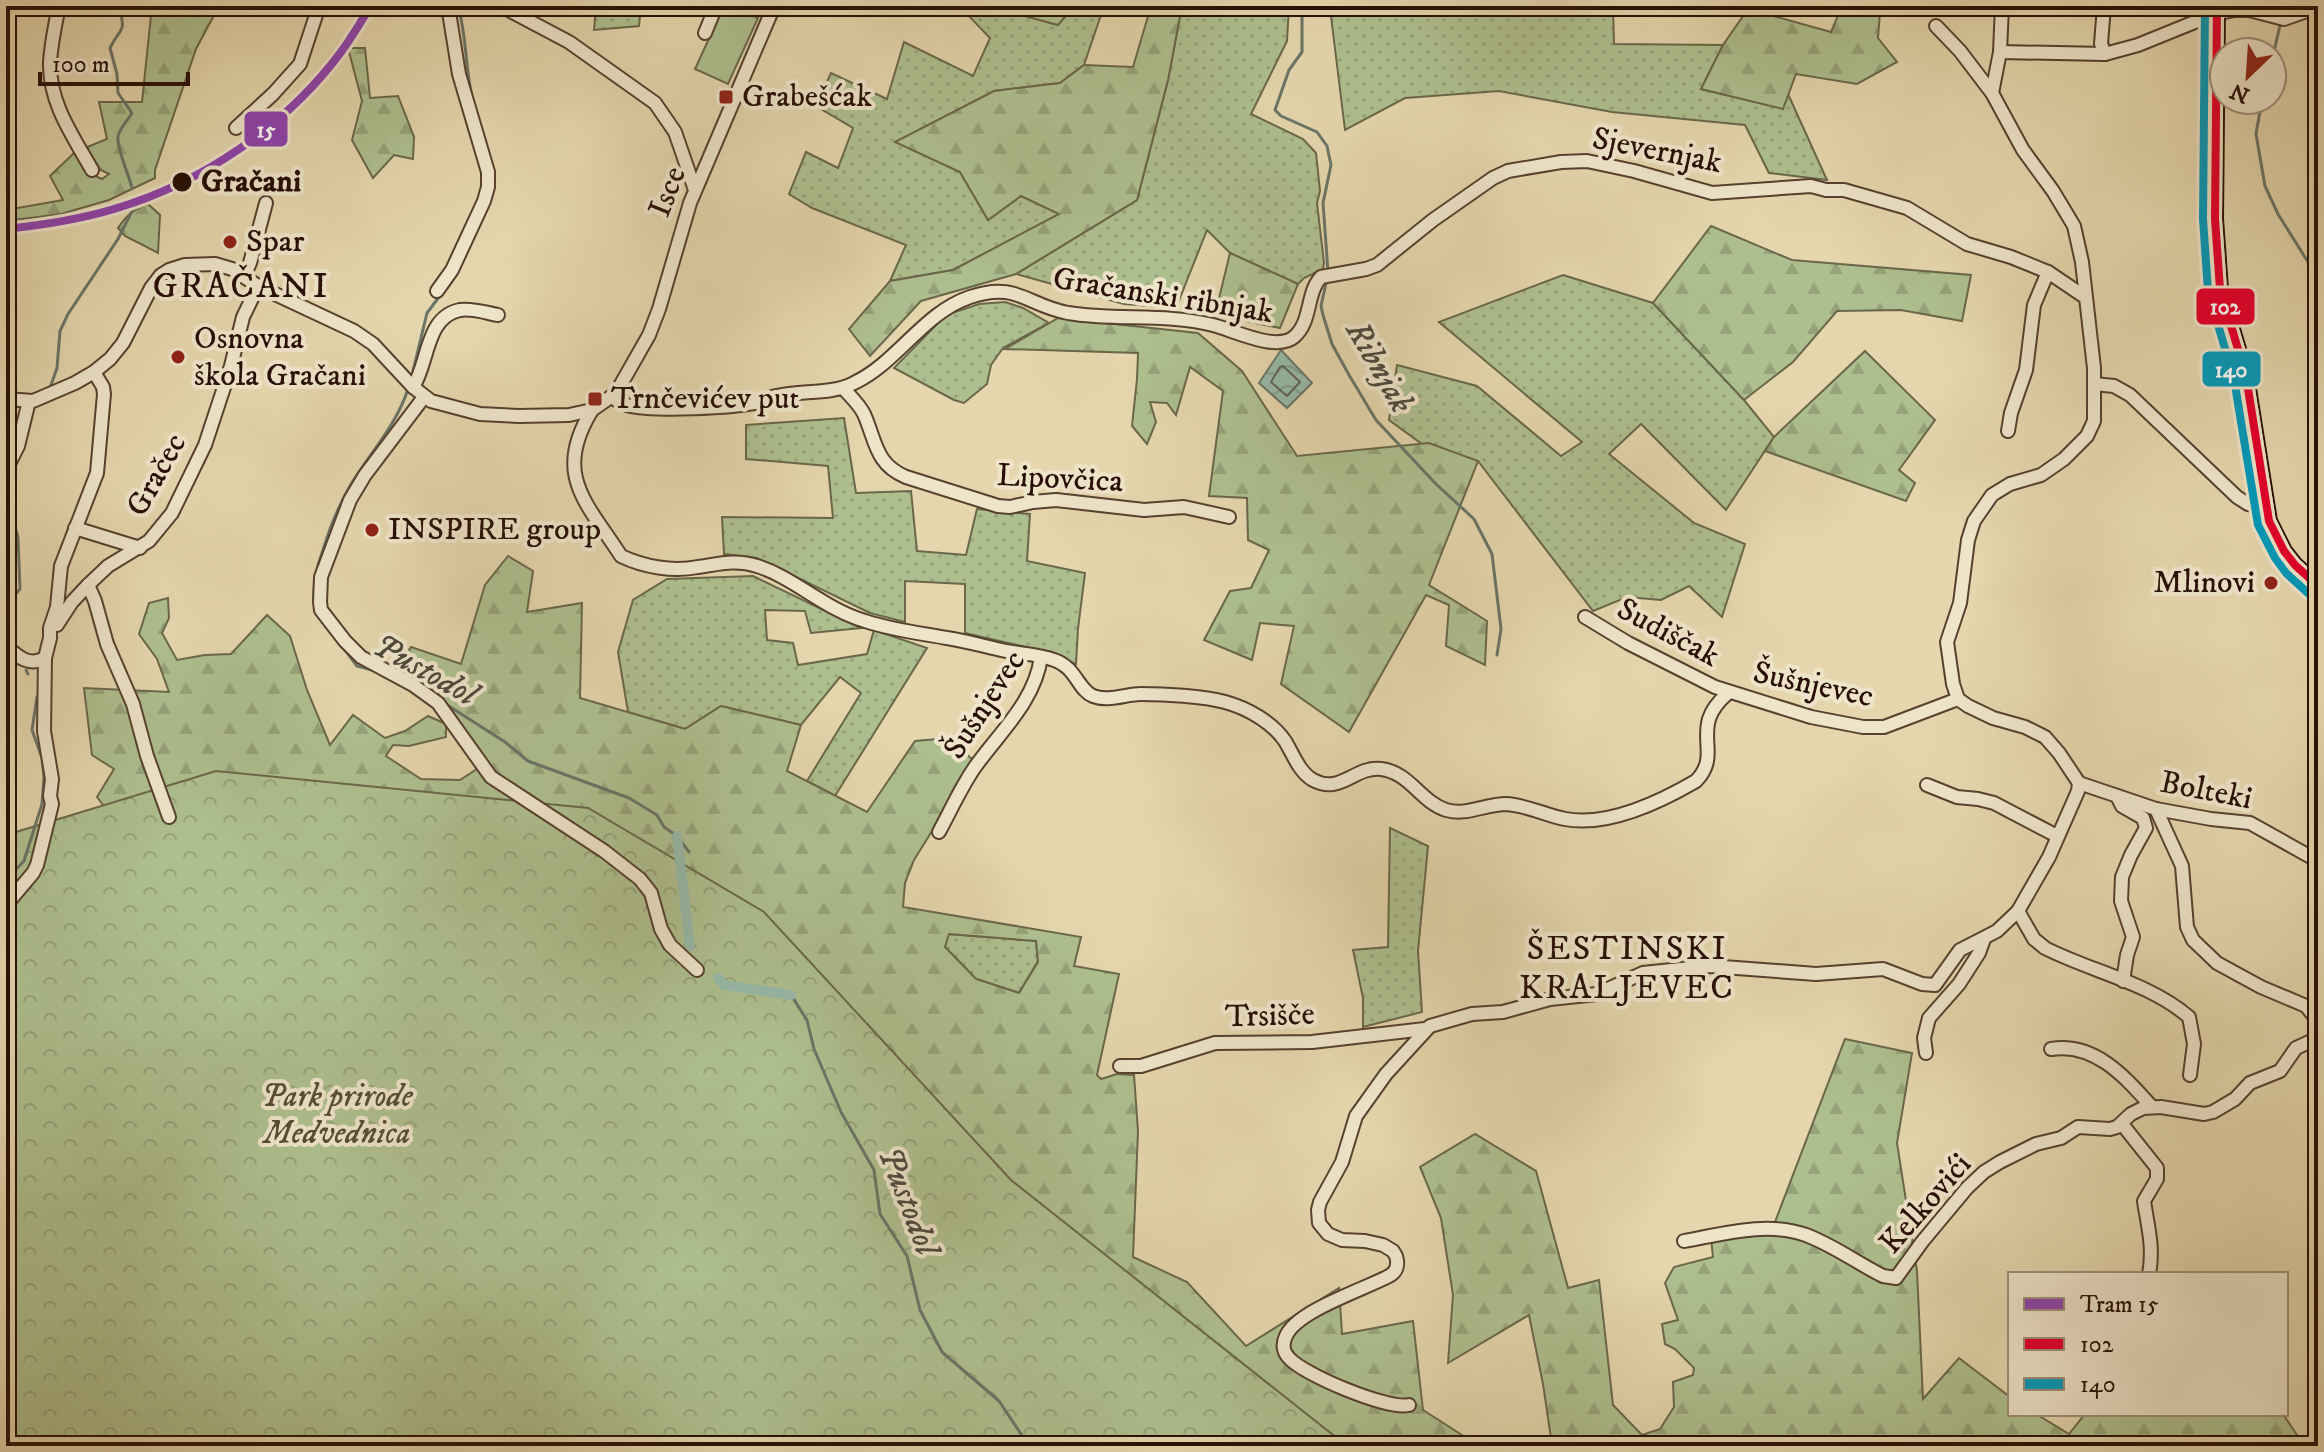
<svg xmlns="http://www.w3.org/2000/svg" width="2324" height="1452" font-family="'IM FELL DW Pica',serif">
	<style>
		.grass { fill: url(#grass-dots); stroke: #6a674a; stroke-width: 2 }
		.forest { fill: url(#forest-firs); stroke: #6a674a; stroke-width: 2; fill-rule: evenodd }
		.park { fill: url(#park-crowns); stroke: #6a674a; stroke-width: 2 }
		.garden { fill: #aebf8f; stroke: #6a674a; stroke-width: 2 }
		.water { fill: url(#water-waves); stroke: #6a7567; stroke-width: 2 }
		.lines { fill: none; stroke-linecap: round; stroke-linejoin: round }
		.shore { stroke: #5e6457; stroke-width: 2 }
		.stream { stroke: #6a7567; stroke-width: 3 }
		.canal { stroke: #96b9a9; stroke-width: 10 }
		.minor-casing { stroke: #56412f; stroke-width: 16 }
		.major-casing { stroke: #270f05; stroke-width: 18 }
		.minor { stroke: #eee4ca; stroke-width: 12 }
		.major { stroke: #e5d6ad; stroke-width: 14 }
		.bus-1-casing { stroke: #eee4ca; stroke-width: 14 }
		.bus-2-casing { stroke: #eee4ca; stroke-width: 14 }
		.bus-1 { stroke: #e4002b; stroke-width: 8 }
		.bus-2 { stroke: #049aba; stroke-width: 8 }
		.tram-1-casing { stroke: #eee4ca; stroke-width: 14 }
		.tram-1 { stroke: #8e44ad; stroke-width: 8 }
		.poi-dot { fill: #8f2418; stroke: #eee4ca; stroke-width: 3 }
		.stop-dot { fill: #270f05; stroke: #eee4ca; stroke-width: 3 }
		.labels { text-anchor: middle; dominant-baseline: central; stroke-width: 8; stroke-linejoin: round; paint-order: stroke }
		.poi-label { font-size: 32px; fill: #270f05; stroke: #eee4ca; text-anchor: start }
		.street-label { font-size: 32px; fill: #270f05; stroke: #eee4ca }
		.stop-label { font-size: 32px; font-weight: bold; fill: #270f05; stroke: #eee4ca; text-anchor: start }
		.park-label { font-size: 32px; font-style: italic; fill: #564d35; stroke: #eee4ca }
		.water-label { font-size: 34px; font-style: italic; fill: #4e4a3e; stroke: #eee4ca }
		.neighbourhood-label { font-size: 34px; letter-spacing: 2px; fill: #270f05; stroke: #eee4ca }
		.quarter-label { font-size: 36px; letter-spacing: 2px; fill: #270f05; stroke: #eee4ca }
		.line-badge { stroke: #eee4ca; stroke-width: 3 }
		.badge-label { font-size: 22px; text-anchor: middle; font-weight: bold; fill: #fff }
	</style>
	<defs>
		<pattern id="grass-dots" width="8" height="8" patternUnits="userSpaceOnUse" patternTransform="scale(2)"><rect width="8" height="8" fill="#aebf8f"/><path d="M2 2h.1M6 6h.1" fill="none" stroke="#96a37a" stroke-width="1.8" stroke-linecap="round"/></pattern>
		<pattern id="forest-firs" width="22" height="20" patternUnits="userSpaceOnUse" patternTransform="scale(2)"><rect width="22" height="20" fill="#aebf8f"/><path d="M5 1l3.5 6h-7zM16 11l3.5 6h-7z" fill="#96a37a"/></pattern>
		<pattern id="park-crowns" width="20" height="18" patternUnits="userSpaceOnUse" patternTransform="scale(2)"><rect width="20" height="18" fill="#aebf8f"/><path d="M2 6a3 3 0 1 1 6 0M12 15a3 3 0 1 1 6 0" fill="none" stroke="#96a37a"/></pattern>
		<pattern id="water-waves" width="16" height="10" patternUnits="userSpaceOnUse" patternTransform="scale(2)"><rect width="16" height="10" fill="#96b9a9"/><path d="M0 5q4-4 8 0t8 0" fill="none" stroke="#819e90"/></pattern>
	</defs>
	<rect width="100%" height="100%" fill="#e5d6ad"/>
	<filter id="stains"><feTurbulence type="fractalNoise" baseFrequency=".0025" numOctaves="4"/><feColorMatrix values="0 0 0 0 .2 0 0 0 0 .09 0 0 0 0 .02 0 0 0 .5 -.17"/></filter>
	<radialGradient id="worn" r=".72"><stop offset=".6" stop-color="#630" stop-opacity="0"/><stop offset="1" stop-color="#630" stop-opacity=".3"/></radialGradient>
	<g class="grass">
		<path d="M596 6H641L639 26 594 30Z"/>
		<path d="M955 6H989L1058 25 1074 6H1104L1084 65 1060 83 994 91 896 142 960 172 988 220 1021 196 1060 214 953 270 890 281 906 245 812 208 789 194 806 152 838 168 853 128 816 106 831 73 887 99 904 42 973 76 990 38 967 14Z"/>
		<path d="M1182 6H1289L1287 41 1251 114 1303 139 1316 153 1320 191 1317 203 1324 263 1323 269 1304 278 1298 284 1230 253 1207 230 1176 308 1124 304 1016 274 1137 200 1168 80Z"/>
		<path d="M1332 6H1613L1614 44 1723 45 1701 89 1782 108 1788 94 1827 180 1769 173 1745 125 1612 112 1499 91 1405 98 1345 130 1331 16Z"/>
		<path d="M1563 275 1653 303 1744 400 1774 437 1726 510 1641 424 1609 454 1694 523 1745 544 1722 617 1689 586 1661 600 1627 597 1593 611 1478 461 1422 444 1389 420 1397 365 1477 386 1561 456 1582 442 1439 322Z"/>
		<path d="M1005 302 1023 308 1049 323 1003 348 991 365 987 384 964 403 954 400 894 368 946 315 979 304Z"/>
		<path d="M844 418 856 493 911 491 917 551 966 555 977 509 1030 514 1027 561 1085 573 1078 629 1076 664 1043 651 965 633V584L905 581V622L870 613 757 558 724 554 722 517 833 518 828 466 746 459V425Z"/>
		<path d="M753 576 861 628 811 633 805 611 765 610 767 640 793 643 798 665 867 654 874 630 927 648 835 796 807 781 861 693 840 677 801 725 721 706 685 729 628 712 618 652 633 600 667 579Z"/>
		<path d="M1390 828 1428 846 1418 951 1422 1012 1363 1027V998L1353 950 1388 947Z"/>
		<path d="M948 934 1036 941 1038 961 1019 993 976 979 945 947Z"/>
	</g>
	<g class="forest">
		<path d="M152 6H162L188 14 193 6H219L196 49 155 170V178L109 200 61 214 6 221V210L63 200 50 176 74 153 89 173 102 179 109 174 99 169 85 148 107 139 99 102H142Z"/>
		<path d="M989 6H1074L1058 25Z"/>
		<path d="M1151 6H1182L1168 80 1137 200 1016 274 921 301 870 356 849 329 890 281 953 270 1059 214 1021 196 988 220 960 172 895 142 994 91 1060 83 1084 65 1133 67Z"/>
		<path d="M1842 6H1873L1880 12 1878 38 1897 62 1857 84 1796 74 1783 109 1701 89 1723 45 1748 9 1831 32Z"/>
		<path d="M348 48H365L370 98 398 96 414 137 413 159 394 155 373 178 352 140 362 101Z"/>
		<path d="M148 204 160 215 158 253 125 236 118 228C125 217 135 208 148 204Z"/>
		<path d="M1711 226 1792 260 1971 275 1962 321 1901 310 1837 311 1793 362 1744 400 1653 303Z"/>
		<path d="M1230 253 1298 284 1280 328 1215 315Z"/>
		<path d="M1058 318 1198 333 1242 371 1297 456 1429 443 1478 461 1429 585 1487 621 1485 665 1446 646 1449 605 1426 595 1349 732 1281 684 1294 626 1260 623 1252 660 1204 640 1230 591 1251 588 1269 550 1248 540 1247 498 1209 496 1223 391 1190 367 1176 415 1167 403 1150 402 1156 422 1147 444 1132 426 1137 379 1138 353 1005 349Z"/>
		<path d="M1865 351 1935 420 1899 470 1915 483 1906 501 1765 451 1774 437Z"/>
		<path d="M508 556 533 571 527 612 582 603 580 698 685 729 721 706 801 725 787 771 867 812 915 741 949 738 975 762 914 860 905 883 903 907 1081 937 1074 966 1119 974 1097 1075 1101 1079 1117 1074 1134 1075 1138 1131 1133 1257 1187 1282 1246 1346 1339 1288 1342 1334 1413 1321 1423 1410 1479 1446H6V906L134 846 97 797 114 769 92 755 84 688 169 692 157 659 139 634 149 603 168 598 169 618 162 633 177 660 205 655 231 654 267 615 290 636 307 690 330 745 353 715 385 738 405 731 428 716 446 724V737L409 746 393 745 386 756 421 779 460 780 483 765 436 698 395 671 411 647 461 664 485 585ZM949 934 1036 941 1038 962 1019 993 976 979 945 947Z"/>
		<path d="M1845 1039 1912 1053 1897 1143 1917 1271 1923 1399 1959 1358 2010 1397V1414H2036L2069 1434 2085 1414H2283L2299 1438 2293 1446H1541L1551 1438 1543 1384 1529 1315 1448 1363 1453 1295 1441 1218 1420 1167 1475 1134 1536 1171 1568 1288 1599 1280 1613 1405 1642 1435 1660 1429 1674 1407 1673 1382 1693 1375 1694 1368 1675 1349 1665 1344 1662 1324 1678 1320 1665 1283 1674 1267 1713 1257 1711 1238 1739 1233 1770 1235Z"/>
	</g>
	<path class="park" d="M216 771 588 808 764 912 1011 1180 1347 1446H6V835Z"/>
	<path class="garden" d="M724 6H732L758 18 728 84 695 69Z"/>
	<path class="water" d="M1281 350 1312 383 1287 408 1259 383Z"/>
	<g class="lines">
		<path class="shore" d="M1283 366 1300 382 1287 396 1271 382 1280 367Z"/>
		<g class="stream">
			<path d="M119 6C126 35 122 24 110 48L117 74 118 93 132 113C128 120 120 128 118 136 116 147 129 175 132 188"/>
			<path d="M458 6C467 37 465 70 473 101"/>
			<path d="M1302 6V52L1289 70 1275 110 1281 116 1317 132 1327 146 1331 165 1323 203 1328 272"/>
			<path d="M2272 60 2281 21"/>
			<path d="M2262 100 2256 134 2265 186 2278 214 2318 278"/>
			<path d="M1327 279 1321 306 1323 315 1332 344 1349 375 1376 420 1436 484 1474 519 1492 554 1501 629 1497 655"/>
			<path d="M447 288 456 274"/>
			<path d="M413 371 427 313 442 293"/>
			<path d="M50 388 57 368 60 331 68 314 118 239 134 207"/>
			<path d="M314 599C313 582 317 566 323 550 330 527 338 507 350 486 370 453 396 426 408 389"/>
			<path d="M6 622 9 602 20 589 18 537 6 497 7 488 18 458"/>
			<path d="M342 646 357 666 376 671"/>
			<path d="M26 670 28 674"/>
			<path d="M444 703 505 742 528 761 629 798 657 815 664 827 677 836 689 852"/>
			<path d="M6 880 24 861 42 804 44 777 42 758 32 730 37 697"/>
			<path d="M791 995 807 1020 814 1049 841 1112 874 1170 880 1214 907 1256 920 1310 942 1352 999 1401 1029 1446"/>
		</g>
		<g class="canal">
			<path d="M677 836 690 946"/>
			<path d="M718 978 724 985 791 995"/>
		</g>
		<defs>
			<g id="minor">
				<path d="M59 6C55 25 51 44 50 63 49 103 73 136 92 170"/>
				<path d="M501 6 569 42 655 103 675 132 695 190"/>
				<path d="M2104 6 2101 44 2105 54"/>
				<path d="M705 33 716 6"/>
				<path d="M2000 52 2105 54 2138 45 2217 13 2234 10H2249L2284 19 2318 7"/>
				<path d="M1992 93 2000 52 2002 6"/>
				<path d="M236 128 273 94 300 64 319 6"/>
				<path d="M244 276 250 263 266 203"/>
				<path d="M437 291 452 270 484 201 488 187V172L459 74 448 6"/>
				<path d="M2094 384 2114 386 2130 395 2237 497 2248 504 2265 507"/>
				<path d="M413 387C429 363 425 317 460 310 472 308 487 313 498 315"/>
				<path d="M843 388C850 396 859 404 864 414 876 441 875 464 906 477L998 506 1010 507 1033 502 1056 500 1144 510 1184 507 1229 517"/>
				<path d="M612 396C616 401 620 403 627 405 653 412 733 408 760 402 765 400 771 397 777 396 802 390 831 395 854 383 898 362 923 313 970 297 1017 281 1026 305 1068 313 1116 321 1165 313 1213 325 1233 330 1276 352 1294 337 1312 322 1306 293 1321 277L1366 269 1377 265 1433 220 1493 178 1508 171 1561 162 1587 161 1634 171 1712 193 1811 186 1826 190H1844L1907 208 1967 244 2011 257 2048 272 2085 297"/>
				<path d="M424 397 365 475 350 500 321 577 320 602 321 610 345 641 361 657 413 685 438 703 491 777 604 851 640 879 651 893 661 929 670 945 697 970"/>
				<path d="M6 399 33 401 75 383 94 372 110 359 123 343 151 288 161 275 169 270 185 265 215 264 232 269 258 286 354 331 373 344 413 387 431 401 480 414 519 416 569 415 592 410 612 396 620 386 649 335 659 309 690 203 774 6"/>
				<path d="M592 410C552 475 587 503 621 556 644 567 673 572 698 567 719 564 736 559 757 566 795 578 824 609 865 621 892 630 919 633 947 638 967 641 987 647 1006 651 1022 654 1039 654 1054 660 1076 667 1078 690 1093 696 1108 702 1126 694 1141 694 1164 694 1203 696 1225 702 1247 708 1272 722 1285 741 1293 754 1299 772 1313 780 1341 795 1354 766 1381 769 1409 772 1421 802 1446 810 1466 816 1486 804 1506 804 1526 805 1545 815 1565 819 1607 827 1660 802 1696 781 1717 759 1702 743 1709 719 1712 709 1720 700 1728 693"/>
				<path d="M2008 431 2011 413 2026 370 2034 305 2048 272"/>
				<path d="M6 470 18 446 29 401"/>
				<path d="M75 528 140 548"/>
				<path d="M88 585 95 601 107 644 133 704 147 756 169 817"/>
				<path d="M1585 617 1628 643 1715 687 1811 717 1863 727H1884L1958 699"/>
				<path d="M57 625 72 602 88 585 108 566 149 541 172 513 205 445 231 366 243 317 258 286"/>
				<path d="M6 646C18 657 29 667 45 658"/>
				<path d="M2079 783 2156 809 2211 819 2250 823 2318 861"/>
				<path d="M1927 785 1957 797 1978 799 1994 803 2057 836"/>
				<path d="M2117 796 2122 806 2143 818 2146 828 2131 855 2122 877 2121 901 2133 937 2127 955 2123 981"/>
				<path d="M2156 809 2182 866 2187 927 2193 940 2217 963 2261 987 2306 1006 2318 1021"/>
				<path d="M939 832C951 810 961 787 975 767 1000 732 1035 701 1041 657"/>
				<path d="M11 899 33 873 37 865 52 804 50 796 52 779 44 731 45 658 50 638V628L57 607 61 566 97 473 104 394 103 387 94 372"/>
				<path d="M2018 911 2034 939 2045 948C2092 972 2148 982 2189 1017L2194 1044 2190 1075"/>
				<path d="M2051 1049C2095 1042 2125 1077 2152 1107"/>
				<path d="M1926 1053 1924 1038 1929 1018 1959 984 1979 953 1984 939"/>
				<path d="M1120 1066H1141L1215 1043 1312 1042 1425 1029"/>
				<path d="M2122 1124 2157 1168V1179L2144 1201C2148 1228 2154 1247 2149 1274"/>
				<path d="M1684 1241C1723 1234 1768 1221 1806 1235 1833 1245 1857 1263 1883 1276L1896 1278 1922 1242 1967 1188 1984 1172 2000 1162 2036 1144 2061 1138 2078 1127 2110 1129 2117 1127 2131 1114 2143 1108 2161 1107 2204 1114 2213 1112 2235 1099 2250 1083 2280 1071 2296 1048 2318 1038"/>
				<path d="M1409 1405C1388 1410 1304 1375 1289 1358 1283 1352 1282 1344 1286 1336 1297 1311 1362 1290 1387 1277 1396 1273 1399 1266 1396 1256L1393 1251 1383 1245 1365 1241 1342 1240 1328 1234 1319 1223 1318 1210 1320 1202 1342 1162 1356 1116 1386 1074 1430 1026 1472 1014 1503 1012 1550 999 1597 994 1643 973 1710 966 1816 974 1883 969 1922 984 1935 985 1960 950 1997 931 2018 911 2049 857 2078 791 2079 783 2059 753 2045 737 2025 727 1993 718 1968 706 1958 699 1953 684 1947 642 1960 603 1968 540 1974 521 1992 495 2010 484 2041 475 2064 459 2087 436 2094 421V368L2082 262 2074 226 2053 191 2023 150 1992 93 1960 51 1936 26"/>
			</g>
			<path id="major" d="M2217 6 2215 219 2220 289 2246 376 2269 521 2284 551 2295 565 2318 586"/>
		</defs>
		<use href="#minor" class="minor-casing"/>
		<use href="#major" class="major-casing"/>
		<use href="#minor" class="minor"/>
		<use href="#major" class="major"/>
		<defs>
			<path id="bus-1" d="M2217 6 2215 219 2220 289 2246 376 2269 521 2284 551 2295 565 2318 586"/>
			<path id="bus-2" d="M2205 6 2203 219 2208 291 2234 379 2258 525 2275 558 2286 573 2310 595"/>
		</defs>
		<use href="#bus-1" class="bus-1-casing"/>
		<use href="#bus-2" class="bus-2-casing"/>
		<use href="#bus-1" class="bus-1"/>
		<use href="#bus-2" class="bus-2"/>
		<defs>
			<path id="tram-1" d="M6 229C43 225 78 220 114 209 202 183 286 126 341 52 352 37 361 21 371 6"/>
		</defs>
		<use href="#tram-1" class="tram-1-casing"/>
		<use href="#tram-1" class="tram-1"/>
	</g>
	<g class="poi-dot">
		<rect x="718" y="89" width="16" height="16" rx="4"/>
		<circle cx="230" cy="242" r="8"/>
		<circle cx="178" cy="357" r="8"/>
		<rect x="587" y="391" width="16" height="16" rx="4"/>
		<circle cx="372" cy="530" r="8"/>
		<circle cx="2271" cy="583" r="8"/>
	</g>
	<circle class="stop-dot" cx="182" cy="182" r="11"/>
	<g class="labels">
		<g class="poi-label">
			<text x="742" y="97">Grabešćak</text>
			<text x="246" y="242">Spar</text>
			<text x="194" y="339">Osnovna<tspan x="194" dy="37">škola Gračani</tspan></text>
			<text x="611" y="399">Trnčevićev put</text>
			<text x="388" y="530">INSPIRE group</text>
			<text x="2255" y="583" text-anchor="end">Mlinovi</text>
		</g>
		<g class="street-label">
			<text transform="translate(1657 151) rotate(11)">Sjevernjak</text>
			<text transform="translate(668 192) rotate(-69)">Isce</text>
			<text transform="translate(1163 296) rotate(9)">Gračanski ribnjak</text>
			<text transform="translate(157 475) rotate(-61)">Gračec</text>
			<text transform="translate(1060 479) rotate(3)">Lipovčica</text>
			<text transform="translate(1668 633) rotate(28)">Sudiščak</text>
			<text transform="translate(1813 685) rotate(12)">Šušnjevec</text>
			<text transform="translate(985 705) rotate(-57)">Šušnjevec</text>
			<text transform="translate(2206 791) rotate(11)">Bolteki</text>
			<text transform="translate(1270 1016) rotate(-2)">Trsišče</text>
			<text transform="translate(1926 1204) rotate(-49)">Kelkovići</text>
		</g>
		<g class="stop-label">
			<text x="201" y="182">Gračani</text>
		</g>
		<g class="park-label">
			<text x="337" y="1097">Park prirode<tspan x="337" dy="37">Medvednica</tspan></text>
		</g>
		<g class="water-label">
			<text transform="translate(1379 367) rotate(60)">Ribnjak</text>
			<text transform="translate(425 670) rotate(29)">Pustodol</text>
			<text transform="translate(908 1201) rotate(69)">Pustodol</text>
		</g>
		<g class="neighbourhood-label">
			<text x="1627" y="949">ŠESTINSKI<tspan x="1627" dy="39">KRALJEVEC</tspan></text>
		</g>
		<g class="quarter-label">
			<text x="241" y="286">GRAČANI</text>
		</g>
	</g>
	<g class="line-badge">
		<rect x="243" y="110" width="46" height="38" rx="8" fill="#8e44ad"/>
		<rect x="2195" y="287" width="61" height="39" rx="8" fill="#e4002b"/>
		<rect x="2201" y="350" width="61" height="38" rx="8" fill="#049aba"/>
	</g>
	<g class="badge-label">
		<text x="266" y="137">15</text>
		<text x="2225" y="314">102</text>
		<text x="2231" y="377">140</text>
	</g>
	<rect width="2324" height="1452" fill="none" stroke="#e5d6ad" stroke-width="32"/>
	<rect x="8" y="8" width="2308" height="1436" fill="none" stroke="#270f05" stroke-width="4"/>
	<rect x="16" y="16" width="2292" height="1420" fill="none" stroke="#270f05" stroke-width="2"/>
	<rect x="2008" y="1272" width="280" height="144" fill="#eee4ca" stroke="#9e8f7b" stroke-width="2"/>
	<rect x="2024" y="1298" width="40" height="12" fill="#8e44ad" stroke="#9e8f7b" stroke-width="2"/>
	<text x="2080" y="1312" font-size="24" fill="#270f05">Tram 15</text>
	<rect x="2024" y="1338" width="40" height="12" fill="#e4002b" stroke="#9e8f7b" stroke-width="2"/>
	<text x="2080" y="1352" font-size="24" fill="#270f05">102</text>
	<rect x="2024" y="1378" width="40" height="12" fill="#049aba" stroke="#9e8f7b" stroke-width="2"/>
	<text x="2080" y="1392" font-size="24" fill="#270f05">140</text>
	<g transform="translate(2248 76) rotate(205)"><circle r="38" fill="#eee4ca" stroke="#9e8f7b" stroke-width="2"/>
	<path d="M0-6L14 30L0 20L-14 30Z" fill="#8f2418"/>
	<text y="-12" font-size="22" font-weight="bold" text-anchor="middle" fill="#270f05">N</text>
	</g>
	<path d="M40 72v12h148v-12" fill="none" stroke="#270f05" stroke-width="4"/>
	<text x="52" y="72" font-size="24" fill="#270f05" stroke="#eee4ca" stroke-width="6" paint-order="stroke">100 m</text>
	<rect width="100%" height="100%" filter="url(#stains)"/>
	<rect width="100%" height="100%" fill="url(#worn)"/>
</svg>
